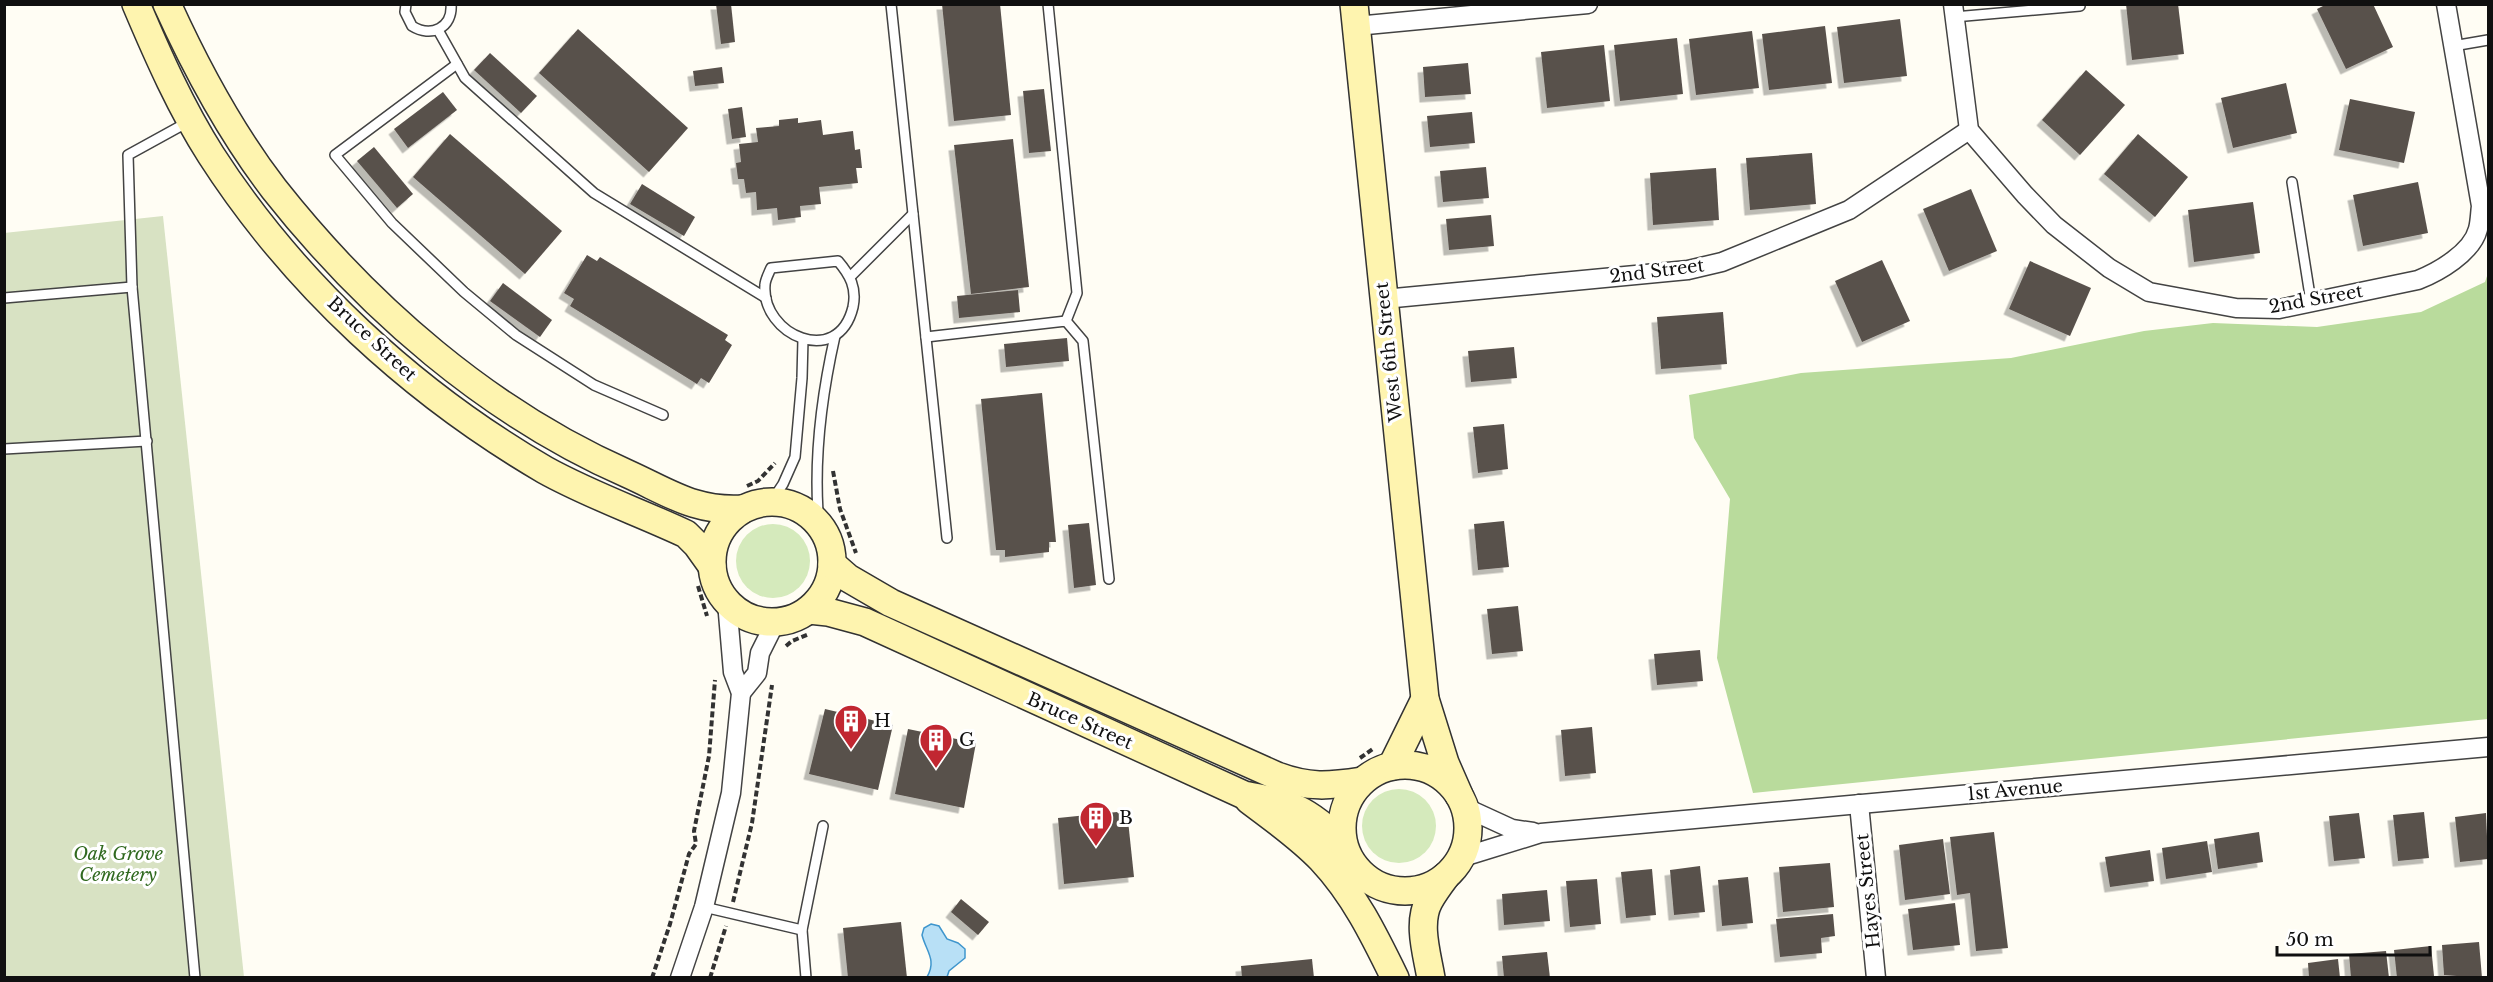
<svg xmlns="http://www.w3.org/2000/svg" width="2493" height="982" font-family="'Libre Baskerville',serif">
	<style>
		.green { fill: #d5eabc }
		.forest { fill: #b9db9c }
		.cemetery { fill: #d8e2c3 }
		.water { fill: #b8e0f6; stroke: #3f96cd; stroke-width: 1.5 }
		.building { fill: #59514c; filter: url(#shadow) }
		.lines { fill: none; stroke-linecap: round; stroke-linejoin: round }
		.lane-casing { stroke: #434343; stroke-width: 12 }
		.street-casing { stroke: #434343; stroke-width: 21 }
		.secondary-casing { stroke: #323232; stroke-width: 30 }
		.path { stroke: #323232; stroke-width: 4; stroke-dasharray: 6 3; stroke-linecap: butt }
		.lane { stroke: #fff; stroke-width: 9 }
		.street { stroke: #fff; stroke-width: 18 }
		.secondary { stroke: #fef4af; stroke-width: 27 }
		.labels { text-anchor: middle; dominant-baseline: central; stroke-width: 6; stroke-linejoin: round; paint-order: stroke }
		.street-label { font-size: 18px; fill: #101010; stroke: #fff }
		.poi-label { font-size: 18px; fill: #101010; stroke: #fff; text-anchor: start }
		.park-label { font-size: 18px; font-style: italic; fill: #30691f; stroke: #fff }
	</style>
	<defs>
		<filter id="shadow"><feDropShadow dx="-5.5" dy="5.5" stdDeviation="0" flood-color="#0004"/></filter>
	</defs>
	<rect width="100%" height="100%" fill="#fffdf4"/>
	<g class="green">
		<circle cx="773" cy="561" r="37"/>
		<circle cx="1399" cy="826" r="37"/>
	</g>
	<path class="forest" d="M2488 273V719L1753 793 1717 658 1730 499 1694 438 1689 395 1801 373 2011 358 2144 331 2213 323 2317 327 2421 312 2485 282Z"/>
	<path class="cemetery" d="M163 216 244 977H5L4 233Z"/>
	<path class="water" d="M931 924 939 926 947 939 958 943 965 949V958L949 971 947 977H927C937 960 926 951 922 935L924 928Z"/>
	<g class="building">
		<path d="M716 4H731L735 42 721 44Z"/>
		<path d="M942 4H1000L1011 115 954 121Z"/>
		<path d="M2126 4H2178L2184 54 2132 60Z"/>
		<path d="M2327 4H2373L2393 47 2346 69 2317 9Z"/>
		<path d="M1900 19 1907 76 1844 83 1837 27Z"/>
		<path d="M1825 26 1832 83 1769 90 1762 34Z"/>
		<path d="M578 29 688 128 649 172 539 73Z"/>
		<path d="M1752 31 1759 88 1696 95 1689 39Z"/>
		<path d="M1677 38 1683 94 1620 101 1614 45Z"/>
		<path d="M1604 45 1610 101 1547 108 1541 52Z"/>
		<path d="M490 53 537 96 521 113 474 70Z"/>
		<path d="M1468 63 1471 94 1425 97 1423 67Z"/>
		<path d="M722 67 724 83 695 86 693 71Z"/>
		<path d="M2086 70 2125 105 2080 155 2042 120Z"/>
		<path d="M2286 83 2297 133 2233 148 2221 98Z"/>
		<path d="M1044 89 1051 151 1029 153 1023 91Z"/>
		<path d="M443 92 457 110 408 148 394 129Z"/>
		<path d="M2350 99 2415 112 2404 163 2339 150Z"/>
		<path d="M742 107 746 137 732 139 728 109Z"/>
		<path d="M1472 112 1475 143 1430 147 1427 116Z"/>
		<path d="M798 118V123L821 120 823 135 853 131 855 150 860 149 862 168H856L858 183 819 187 821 204 800 206 801 217 778 220 777 208 757 210 756 192 746 193 744 179H738L736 163 741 162 739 144 758 142 756 128 779 126V120Z"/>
		<path d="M450 134 562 231 525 274 413 177Z"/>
		<path d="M2138 134 2188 177 2155 217 2104 174Z"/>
		<path d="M1013 139 1029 287 971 294 954 145Z"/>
		<path d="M374 147 413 194 397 208 357 161Z"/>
		<path d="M1812 153 1816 204 1750 210 1746 158Z"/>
		<path d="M1486 167 1489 198 1443 202 1440 171Z"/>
		<path d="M1716 168 1719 220 1653 225 1650 173Z"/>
		<path d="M2418 182 2428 233 2363 246 2353 195Z"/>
		<path d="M642 184 695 217 684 236 630 204Z"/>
		<path d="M1971 189 1997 251 1949 271 1923 209Z"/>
		<path d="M2253 202 2260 253 2194 262 2188 210Z"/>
		<path d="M1491 215 1494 246 1449 250 1446 219Z"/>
		<path d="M587 255 597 261 600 257 728 335 725 340 732 345 709 383 701 378 697 384 570 306 574 299 564 293Z"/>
		<path d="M1882 260 1910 321 1862 342 1835 281Z"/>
		<path d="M2030 261 2091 288 2070 336 2009 309Z"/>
		<path d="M503 283 552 320 540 337 490 301Z"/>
		<path d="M1018 290 1020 312 959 318 957 296Z"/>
		<path d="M1723 312 1727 364 1661 369 1657 317Z"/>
		<path d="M1067 338 1069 361 1006 367 1004 344Z"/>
		<path d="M1514 347 1517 378 1471 382 1468 351Z"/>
		<path d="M1042 393 1056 542H1049V552L1005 557V550H996L981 399Z"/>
		<path d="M1504 424 1508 469 1478 473 1473 427Z"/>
		<path d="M1504 521 1509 567 1478 570 1474 524Z"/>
		<path d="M1089 523 1096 585 1074 588 1068 525Z"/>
		<path d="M1518 606 1523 651 1492 654 1487 609Z"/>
		<path d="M1700 650 1703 681 1657 685 1654 654Z"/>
		<path d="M825 709 893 725 878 790 809 774Z"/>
		<path d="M1592 727 1596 773 1565 776 1561 730Z"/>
		<path d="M908 729 976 743 964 808 895 794Z"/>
		<path d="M1127 811 1134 877 1064 884 1058 818Z"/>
		<path d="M2424 812 2429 858 2398 861 2393 815Z"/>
		<path d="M2359 813 2365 858 2334 861 2329 816Z"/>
		<path d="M2486 813 2488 859 2460 862 2455 817Z"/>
		<path d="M1994 832 2008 948 1976 951 1970 893 1957 895 1950 837Z"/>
		<path d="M2259 832 2263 862 2218 869 2214 839Z"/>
		<path d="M1943 839 1950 894 1905 900 1899 845Z"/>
		<path d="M2207 841 2212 872 2166 879 2162 848Z"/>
		<path d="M2150 850 2154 881 2110 887 2105 857Z"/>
		<path d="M1830 863 1834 907 1783 912 1779 867Z"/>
		<path d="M1700 866 1705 912 1674 915 1670 870Z"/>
		<path d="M1652 869 1656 915 1626 918 1621 872Z"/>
		<path d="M1748 877 1753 923 1722 926 1718 880Z"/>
		<path d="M1597 879 1601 924 1570 927 1566 881Z"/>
		<path d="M1547 890 1550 921 1504 925 1502 894Z"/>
		<path d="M961 899 989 922 978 935 951 912Z"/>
		<path d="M1955 903 1960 945 1913 950 1908 909Z"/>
		<path d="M1833 914 1835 936 1821 938 1822 953 1780 957 1776 919Z"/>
		<path d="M901 922 907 978H848L843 928Z"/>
		<path d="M2479 942 2482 978 2444 975 2442 945Z"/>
		<path d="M2431 946 2434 976 2397 978 2394 950Z"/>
		<path d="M2386 951 2389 978H2351L2349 954Z"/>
		<path d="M1547 952 1550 978H1504L1502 956Z"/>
		<path d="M1312 959 1314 978H1242L1241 966Z"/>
		<path d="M2338 959 2340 978H2309L2308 963Z"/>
	</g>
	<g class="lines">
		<defs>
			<g id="lane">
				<path d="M406 4 405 12 412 26C431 38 453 28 451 4"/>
				<path d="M891 4 947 538"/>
				<path d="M1048 4 1077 293 1066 321"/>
				<path d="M1954 17 2080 6"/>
				<path d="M438 30 465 78 594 193 766 298"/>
				<path d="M2453 46 2488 40"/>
				<path d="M457 64 335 155 392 223 464 292 516 335 594 385 663 415"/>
				<path d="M188 122 128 155 132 287 195 978"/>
				<path d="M2292 182 2311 302"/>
				<path d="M838 261C850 275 857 288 853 307 838 369 761 335 765 285 765 280 769 273 771 268Z"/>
				<path d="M851 276 913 214"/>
				<path d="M4 298 132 287"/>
				<path d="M926 337 1066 321 1083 341 1109 579"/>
				<path d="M4 449 147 441"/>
				<path d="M771 502 783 484 795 457 802 378 803 339"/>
				<path d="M819 525C813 461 821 398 835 336"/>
				<path d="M704 907 802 930"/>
				<path d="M806 978 802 930 823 826"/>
			</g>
			<g id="street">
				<path d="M1953 4 1969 130 2025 195 2054 225 2109 268 2149 292 2236 308 2279 309 2418 280C2438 272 2472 253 2478 229 2480 222 2480 213 2481 206L2446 4"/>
				<path d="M1356 26 1588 4"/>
				<path d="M1384 299 1688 270 1722 262 1849 210 1969 130"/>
				<path d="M741 693 757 673 760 653 775 623"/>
				<path d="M1859 804 1876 978"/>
				<path d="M1464 807 1512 829 1533 832"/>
				<path d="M1460 858 1541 833 2488 747"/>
				<path d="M680 978 704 907 731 793 741 693 733 672 727 602"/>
			</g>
			<g id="secondary">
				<path d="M136 4C158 56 181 108 211 155 294 284 413 393 545 470 590 495 639 512 686 534L697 545 712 566"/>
				<path d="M167 4C196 68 231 133 274 189 368 308 489 413 628 474 670 493 695 512 743 509"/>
				<path d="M1354 4 1425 699 1445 763 1459 795"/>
				<circle cx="772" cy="562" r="60"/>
				<path d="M832 564 848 578 891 603 1277 776C1309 788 1329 786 1362 781"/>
				<path d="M809 610 828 612 865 622 1244 795C1293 804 1307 809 1343 844"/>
				<circle cx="1405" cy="828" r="63"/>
				<path d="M1392 766 1425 699"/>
				<path d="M1249 800C1274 819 1300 837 1321 859 1354 894 1374 935 1395 978"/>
				<path d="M1431 978C1427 954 1417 923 1429 901 1434 892 1440 884 1446 876"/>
			</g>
		</defs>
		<use href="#lane" class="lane-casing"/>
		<use href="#street" class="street-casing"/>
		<use href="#secondary" class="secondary-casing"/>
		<g class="path">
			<path d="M833 471 840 509 856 553"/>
			<path d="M747 486 758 481 775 463"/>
			<path d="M698 586 707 616"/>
			<path d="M786 646 792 641 809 634"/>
			<path d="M1360 758 1374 748"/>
			<path d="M733 902 752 823 772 685"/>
			<path d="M652 978 670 924 689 854 696 844 694 831 709 756 715 680"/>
			<path d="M710 978 726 926"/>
		</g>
		<use href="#lane" class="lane"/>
		<use href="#street" class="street"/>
		<use href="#secondary" class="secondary"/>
	</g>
	<defs>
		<symbol id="building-pin" viewBox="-11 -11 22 30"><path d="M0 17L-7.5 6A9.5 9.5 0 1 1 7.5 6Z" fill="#c12731" stroke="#fff"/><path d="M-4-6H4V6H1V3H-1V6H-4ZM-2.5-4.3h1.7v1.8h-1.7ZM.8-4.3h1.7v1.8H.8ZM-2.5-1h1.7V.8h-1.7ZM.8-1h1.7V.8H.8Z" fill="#fff"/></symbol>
	</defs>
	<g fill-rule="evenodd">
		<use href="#building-pin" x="832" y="702" width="38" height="52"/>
		<use href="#building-pin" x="917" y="721" width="38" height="52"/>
		<use href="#building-pin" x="1077" y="799" width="38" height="52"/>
	</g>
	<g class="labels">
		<g class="street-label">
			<text transform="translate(1657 271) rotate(-7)">2nd Street</text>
			<text transform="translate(2316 299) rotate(-10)">2nd Street</text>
			<text transform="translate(372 339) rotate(43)">Bruce Street</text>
			<text transform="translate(1389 352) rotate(-96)">West 6th Street</text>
			<text transform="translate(1080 721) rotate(24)">Bruce Street</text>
			<text transform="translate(2015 790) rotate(-5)">1st Avenue</text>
			<text transform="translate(1868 891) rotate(-96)">Hayes Street</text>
		</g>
		<g class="poi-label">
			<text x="874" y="721">H</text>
			<text x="959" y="740">G</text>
			<text x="1119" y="818">B</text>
		</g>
		<g class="park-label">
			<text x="118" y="854">Oak Grove<tspan x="118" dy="21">Cemetery</tspan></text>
		</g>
	</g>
	<rect width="2493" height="982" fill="none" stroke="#101010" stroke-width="12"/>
	<path d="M2277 946v9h153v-9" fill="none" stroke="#101010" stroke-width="3"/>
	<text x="2286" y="946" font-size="18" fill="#101010" stroke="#ffffff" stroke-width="4.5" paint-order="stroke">50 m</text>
</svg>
